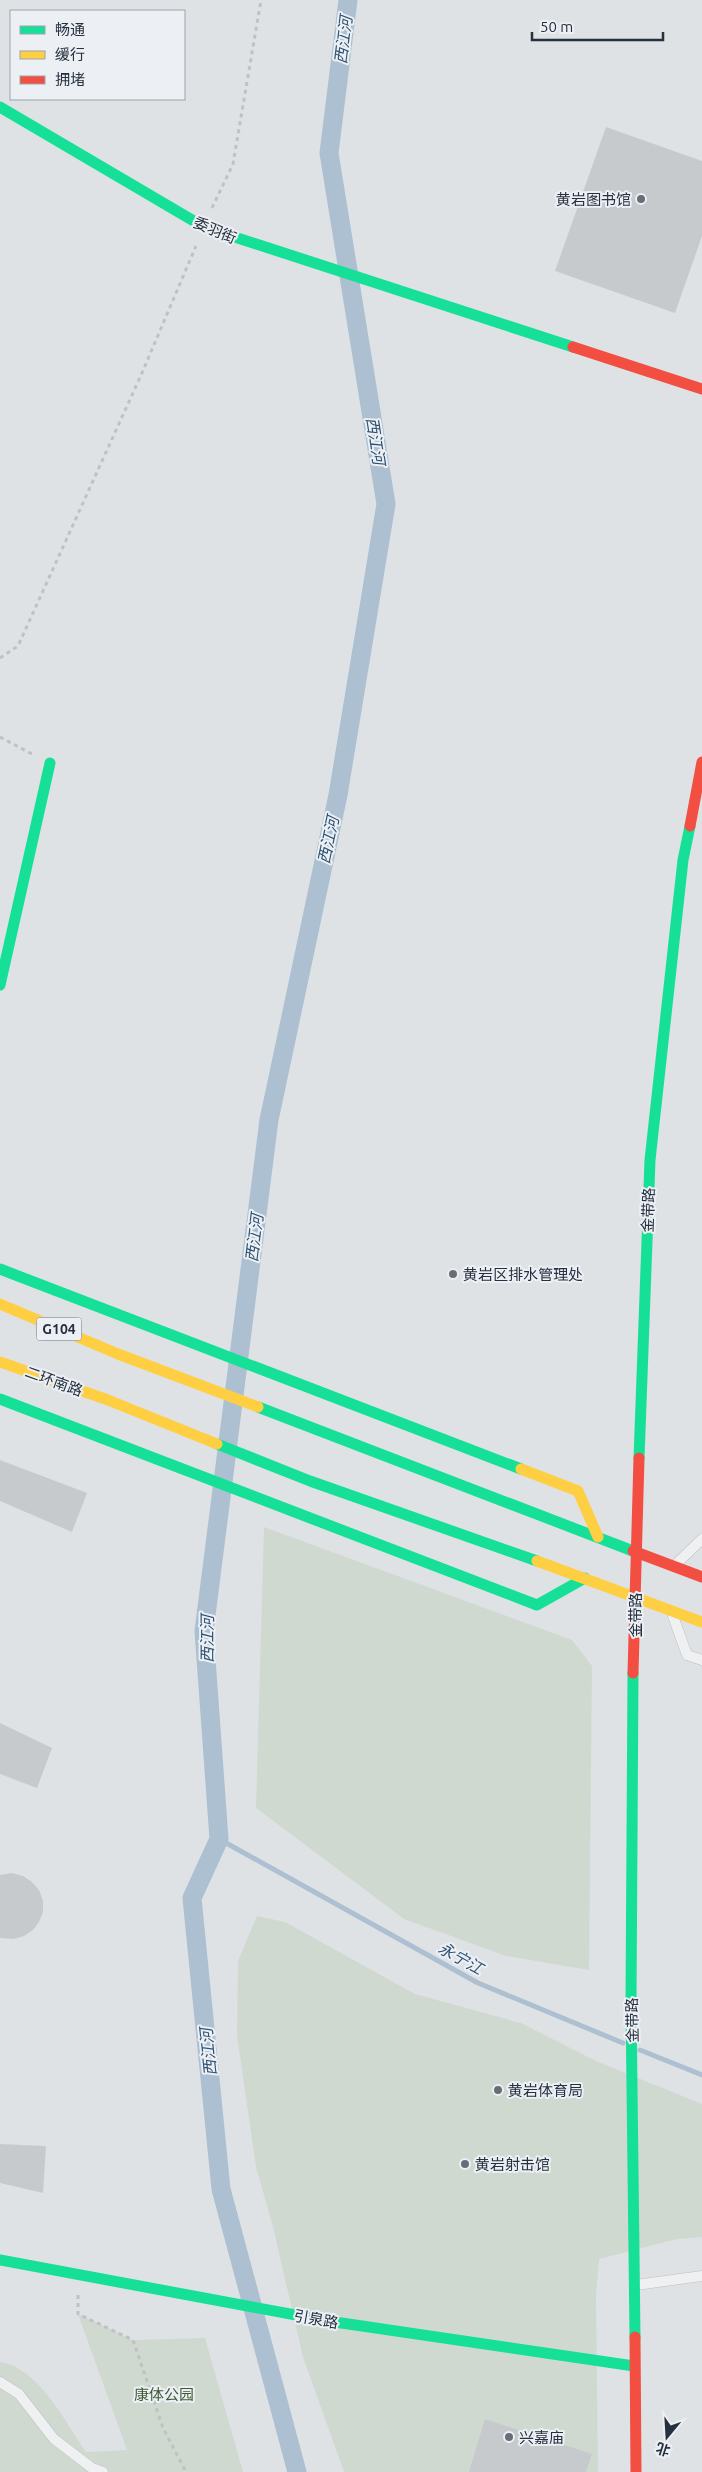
<svg xmlns="http://www.w3.org/2000/svg" width="702" height="2472" font-family="Ubuntu,'Noto Sans SC',sans-serif">
	<style>
		.green { fill: #d0d9d0 }
		.lines { fill: none; stroke-linecap: round; stroke-linejoin: round }
		.stream { stroke: #acc0d1; stroke-width: 5 }
		.canal { stroke: #acc0d1; stroke-width: 19 }
		.building { fill: #c7cacd }
		.lane-casing { stroke: #bdc0c3; stroke-width: 11 }
		.path { stroke: #bfc1c5; stroke-width: 3; stroke-dasharray: 4 4; stroke-linecap: butt }
		.lane { stroke: #eff0f2; stroke-width: 10 }
		.fast { stroke: #16e098; stroke-width: 11 }
		.slow { stroke: #ffcf43; stroke-width: 11 }
		.jam { stroke: #f24e42; stroke-width: 11 }
		.poi-dot { fill: #676e78; stroke: #ecf0f5; stroke-width: 2 }
		.labels { text-anchor: middle; dominant-baseline: central; stroke-width: 4; stroke-linejoin: round; paint-order: stroke }
		.shield { fill: #ecf0f5; stroke: #616a75; stroke-width: 1 }
		.shield-label { font-size: 14px; font-weight: bold; fill: #26303e }
		.poi-label { font-size: 15px; fill: #26303e; stroke: #ecf0f5; text-anchor: start }
		.street-label { font-size: 15px; fill: #26303e; stroke: #ecf0f5 }
		.park-label { font-size: 15px; fill: #3d5a33; stroke: #ecf0f5 }
		.water-label { font-size: 16px; font-style: italic; fill: #2f5273; stroke: #ecf0f5 }
	</style>
	<rect width="100%" height="100%" fill="#dfe2e5"/>
	<g class="green">
		<path d="M264 1527 572 1640 592 1666 589 1970 506 1956 404 1919 256 1808Z"/>
		<path d="M257 1916 285 1922 415 1994 521 2023 596 2061 702 2104V2237L677 2239 599 2259 596 2296 598 2472H344L303 2357 273 2227 256 2167 237 2035 238 1961Z"/>
		<path d="M78 2314 133 2340 205 2338 243 2472H0V2362C38 2367 66 2423 86 2452L127 2450Z"/>
	</g>
	<g class="lines">
		<g class="stream">
			<path d="M219 1839 478 1983 623 2043"/>
			<path d="M640 2050 702 2075"/>
		</g>
		<path class="canal" d="M297 2472 221 2189 192 1898 219 1839 204 1631 269 1120 338 795 386 504 329 153 348 0"/>
	</g>
	<g class="building">
		<path d="M606 127 702 161V236L675 313 555 271Z"/>
		<path d="M0 1460 87 1493 72 1532 0 1501Z"/>
		<path d="M0 1723 52 1748 37 1788 0 1774Z"/>
		<path d="M12 1873 23 1876 32 1882 39 1890 43 1901V1912L39 1922 33 1930 24 1936 14 1939 0 1938V1875Z"/>
		<path d="M0 2144 46 2146 43 2193 0 2183Z"/>
		<path d="M485 2419 592 2454 586 2472H469Z"/>
	</g>
	<g class="lines">
		<defs>
			<g id="lane">
				<path d="M676 1564 702 1539"/>
				<path d="M673 1616 687 1655 702 1660"/>
				<path d="M636 2285 702 2276"/>
				<path d="M0 2382 19 2394 54 2439 92 2468 103 2472"/>
			</g>
		</defs>
		<use href="#lane" class="lane-casing"/>
		<g class="path">
			<path d="M212 208 233 164 261 0"/>
			<path d="M0 658 18 646 142 373 196 246"/>
			<path d="M0 737 32 754"/>
			<path d="M78 2295V2314L133 2340 163 2428 186 2472"/>
		</g>
		<use href="#lane" class="lane"/>
		<g class="fast">
			<path d="M0 107 204 227 573 347"/>
			<path d="M0 985 50 763"/>
			<path d="M0 1269 521 1469"/>
			<path d="M0 1399 537 1605 585 1578"/>
			<path d="M258 1407 633 1551"/>
			<path d="M217 1444 310 1481 537 1561"/>
			<path d="M639 1458 650 1160 683 860 690 826"/>
			<path d="M633 1673 631 2003 635 2337"/>
			<path d="M0 2260 328 2321 634 2366"/>
		</g>
		<g class="slow">
			<path d="M0 1304 118 1354 258 1407"/>
			<path d="M0 1362 108 1400 217 1444"/>
			<path d="M521 1469 578 1491 598 1537"/>
			<path d="M537 1561 702 1622"/>
		</g>
		<g class="jam">
			<path d="M573 347 702 389"/>
			<path d="M690 826 702 762"/>
			<path d="M633 1551 702 1577"/>
			<path d="M633 1673 639 1458"/>
			<path d="M635 2337 636 2472"/>
		</g>
	</g>
	<g class="poi-dot">
		<circle cx="641" cy="199" r="5"/>
		<circle cx="453" cy="1274" r="5"/>
		<circle cx="498" cy="2090" r="5"/>
		<circle cx="465" cy="2164" r="5"/>
		<circle cx="509" cy="2437" r="5"/>
	</g>
	<g class="labels">
		<rect class="shield" x="36.5" y="1317.5" width="45" height="23" rx="4"/>
		<g class="shield-label">
			<text x="59" y="1329">G104</text>
		</g>
		<g class="poi-label">
			<text x="631" y="199" text-anchor="end">黄岩图书馆</text>
			<text x="463" y="1274">黄岩区排水管理处</text>
			<text x="508" y="2090">黄岩体育局</text>
			<text x="475" y="2164">黄岩射击馆</text>
			<text x="519" y="2437">兴嘉庙</text>
		</g>
		<g class="street-label">
			<text transform="translate(215 230) rotate(23)">委羽街</text>
			<text transform="translate(648 1210) rotate(-88)">金带路</text>
			<text transform="translate(54 1381) rotate(20)">二环南路</text>
			<text transform="translate(635 1615) rotate(-90)">金带路</text>
			<text transform="translate(632 2020) rotate(-91)">金带路</text>
			<text transform="translate(316 2319) rotate(10)">引泉路</text>
		</g>
		<g class="park-label">
			<text x="164" y="2394">康体公园</text>
		</g>
		<g class="water-label">
			<text transform="translate(343 40) rotate(-83)">西江河</text>
			<text transform="translate(376 441) rotate(81)">西江河</text>
			<text transform="translate(328 840) rotate(-78)">西江河</text>
			<text transform="translate(254 1238) rotate(-83)">西江河</text>
			<text transform="translate(207 1639) rotate(-90)">西江河</text>
			<text transform="translate(461 1958) rotate(29)">永宁江</text>
			<text transform="translate(208 2052) rotate(-96)">西江河</text>
		</g>
	</g>
	<rect x="10" y="10" width="175" height="90" fill="#ecf0f5" stroke="#9da3ac"/>
	<rect x="20" y="26" width="25" height="8" fill="#16e098" stroke="#9da3ac"/>
	<text x="55" y="35" font-size="15" fill="#26303e">畅通</text>
	<rect x="20" y="51" width="25" height="8" fill="#ffcf43" stroke="#9da3ac"/>
	<text x="55" y="60" font-size="15" fill="#26303e">缓行</text>
	<rect x="20" y="76" width="25" height="8" fill="#f24e42" stroke="#9da3ac"/>
	<text x="55" y="85" font-size="15" fill="#26303e">拥堵</text>
	<g transform="translate(667 2437) rotate(198)" stroke="#ecf0f5" stroke-width="4" paint-order="stroke">
	<path d="M0-4L9 19L0 12L-9 19Z" fill="#26303e"/>
	<text y="-8" font-size="14" font-weight="bold" text-anchor="middle" fill="#26303e">北</text>
	</g>
	<path d="M532 32v8h131v-8" fill="none" stroke="#26303e" stroke-width="2.5"/>
	<text x="540" y="32" font-size="15" fill="#26303e" stroke="#ecf0f5" stroke-width="4" paint-order="stroke">50 m</text>
</svg>
